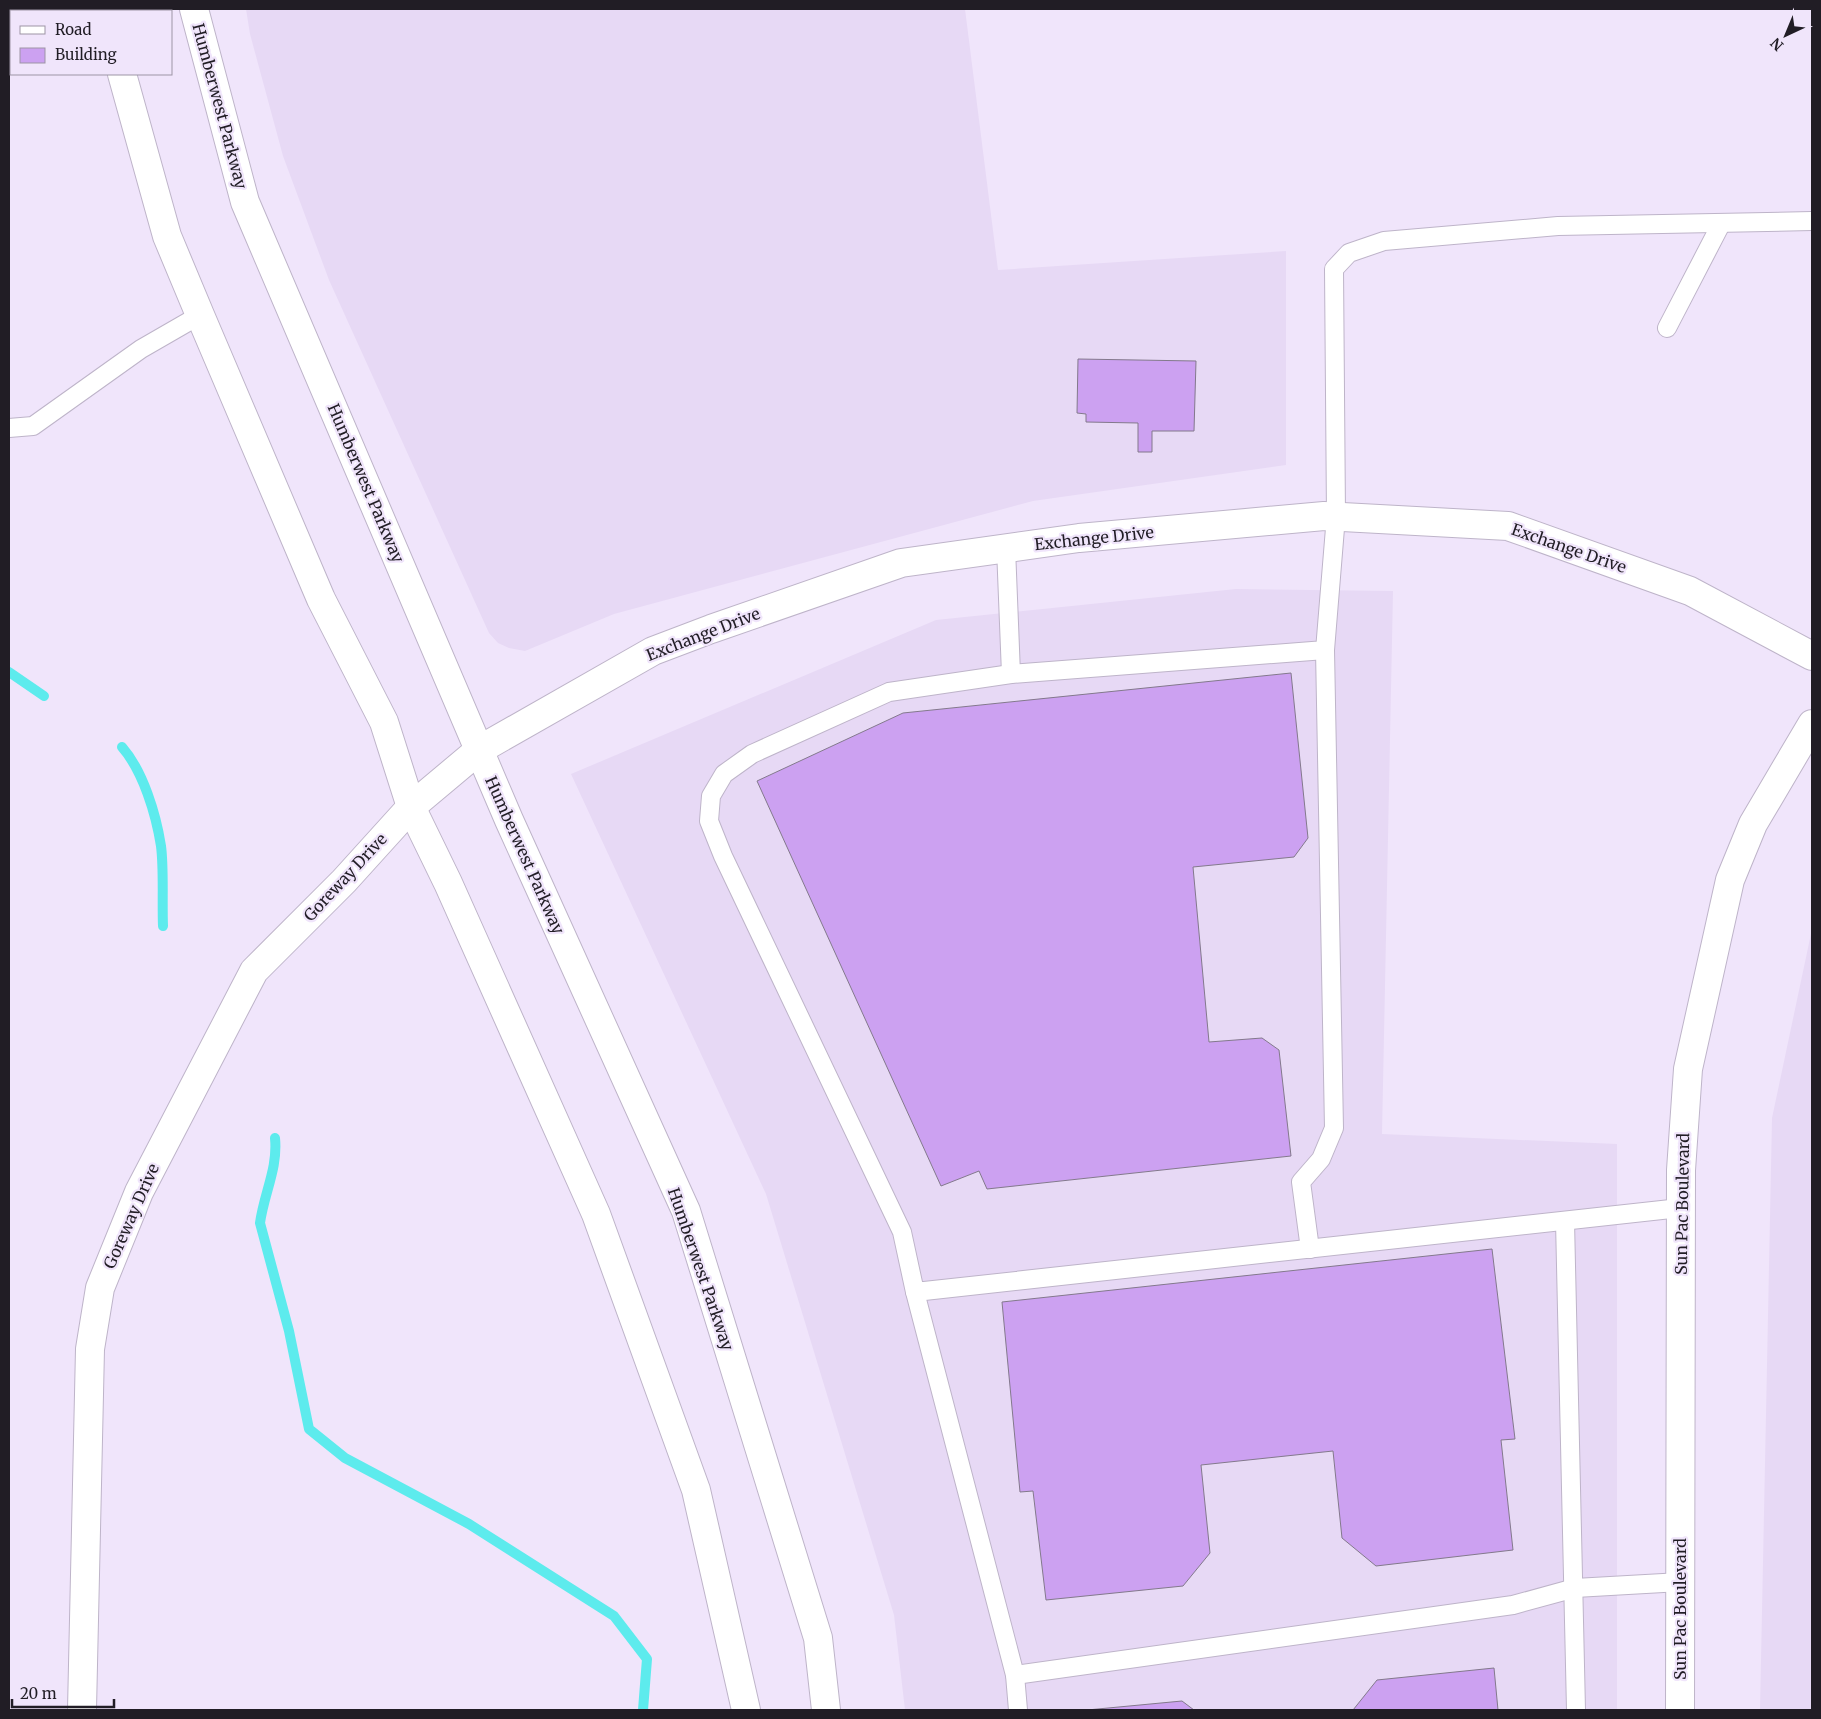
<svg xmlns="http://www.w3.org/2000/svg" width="1821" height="1719" font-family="Merriweather,serif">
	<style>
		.built { fill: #e7d9f5 }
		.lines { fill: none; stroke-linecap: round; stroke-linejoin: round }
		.stream { stroke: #5debed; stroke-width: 10 }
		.building { fill: #cca1f1; stroke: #83798c }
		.service-casing { stroke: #beb4c9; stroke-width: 20 }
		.minor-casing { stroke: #beb4c9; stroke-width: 30 }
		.tertiary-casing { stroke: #beb4c9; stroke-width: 30 }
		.secondary-casing { stroke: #beb4c9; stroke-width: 30 }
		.service { stroke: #fff; stroke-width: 18 }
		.minor { stroke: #fff; stroke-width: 28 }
		.tertiary { stroke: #fff; stroke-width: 28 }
		.secondary { stroke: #fff; stroke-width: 28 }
		.labels { text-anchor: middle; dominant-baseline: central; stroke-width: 4.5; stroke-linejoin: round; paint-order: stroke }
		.street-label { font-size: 16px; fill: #211d25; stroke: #f0e5fb }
	</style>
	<rect width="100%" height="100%" fill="#f0e5fb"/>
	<g class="built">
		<path d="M246 9H965L998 270 1286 251V465L1033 501 614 614 525 651 509 648 498 643 489 633 329 280 283 156 250 34Z"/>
		<path d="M1236 589 1393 591 1382 1134 1617 1144V1710H905L894 1615 766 1194 571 774 936 620Z"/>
		<path d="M1812 929V1710H1760L1772 1118Z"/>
	</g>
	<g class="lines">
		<g class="stream">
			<path d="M9 672 44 696"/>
			<path d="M122 747C143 771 156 814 161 846 164 869 162 901 163 926"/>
			<path d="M275 1138C278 1169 264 1193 260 1223L289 1331 309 1429 345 1458 469 1524 614 1616 647 1659 643 1710"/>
		</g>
	</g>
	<g class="building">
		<path d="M1078 359 1196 361 1194 431H1152V452H1138V423L1086 422V414L1077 413Z"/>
		<path d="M1291 673 1308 838 1294 857 1193 867 1209 1042 1262 1038 1279 1050 1291 1156 987 1189 979 1171 941 1186 757 781 903 713Z"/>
		<path d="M1492 1249 1515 1439 1501 1440 1513 1550 1376 1566 1342 1538 1333 1451 1201 1465 1210 1553 1183 1586 1046 1600 1033 1491 1020 1492 1002 1302Z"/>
		<path d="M1494 1668 1498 1710H1353L1377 1680Z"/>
		<path d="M1182 1701 1194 1710H1087Z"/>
	</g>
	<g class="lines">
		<defs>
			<g id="service">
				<path d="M1667 328 1721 224"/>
				<path d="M9 428 33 426 141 349 200 315"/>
				<path d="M1006 548 1011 674"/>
				<path d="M1680 1208 915 1292 902 1232 723 856 709 821 711 796 724 774 752 754 889 692 1011 674 1325 650 1336 516 1334 269 1349 253 1384 241 1558 226 1812 221"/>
				<path d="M1565 1221 1576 1710"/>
				<path d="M1310 1249 1301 1182 1321 1159 1334 1128 1325 650"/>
				<path d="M915 1292 1015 1675 1018 1710"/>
				<path d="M1015 1675 1513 1605 1575 1588 1681 1582"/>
			</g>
			<g id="minor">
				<path d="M411 807 479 750 653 651 711 629 901 563 1079 538 1324 516 1508 526 1690 591 1812 656"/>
				<path d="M1680 1710 1681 1170 1688 1069 1730 880 1753 824 1812 724"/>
			</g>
			<path id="tertiary" d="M82 1710 90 1349 100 1288 139 1192 254 971 344 881 411 807"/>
			<g id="secondary">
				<path d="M103 9 104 11"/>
				<path d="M194 9 245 202 509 820 686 1211 818 1638 826 1710"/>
				<path d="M122 74 167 236 200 315 321 599 384 722 411 807 448 883 596 1214 696 1490 746 1710"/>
			</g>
		</defs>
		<use href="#service" class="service-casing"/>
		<use href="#minor" class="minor-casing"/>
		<use href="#tertiary" class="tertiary-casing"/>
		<use href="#secondary" class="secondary-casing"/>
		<use href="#service" class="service"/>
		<use href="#minor" class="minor"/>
		<use href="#tertiary" class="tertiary"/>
		<use href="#secondary" class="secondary"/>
	</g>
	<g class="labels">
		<g class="street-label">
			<text transform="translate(220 106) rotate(75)">Humberwest Parkway</text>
			<text transform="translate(366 483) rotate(67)">Humberwest Parkway</text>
			<text transform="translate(1094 538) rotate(-6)">Exchange Drive</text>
			<text transform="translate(1569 548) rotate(19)">Exchange Drive</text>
			<text transform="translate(703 634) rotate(-21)">Exchange Drive</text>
			<text transform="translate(525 855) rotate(66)">Humberwest Parkway</text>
			<text transform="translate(345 877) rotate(-47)">Goreway Drive</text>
			<text transform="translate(1682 1204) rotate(-89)">Sun Pac Boulevard</text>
			<text transform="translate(131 1216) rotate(-66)">Goreway Drive</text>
			<text transform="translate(701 1269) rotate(71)">Humberwest Parkway</text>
			<text transform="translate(1680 1609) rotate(-90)">Sun Pac Boulevard</text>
		</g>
	</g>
	<rect width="1821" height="1719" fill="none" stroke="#211d25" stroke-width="20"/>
	<rect x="10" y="10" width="162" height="65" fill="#f0e5fb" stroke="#9d95a5"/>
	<rect x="20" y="26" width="25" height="8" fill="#ffffff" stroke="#9d95a5"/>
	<text x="55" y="35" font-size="15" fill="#211d25">Road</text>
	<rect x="20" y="48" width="25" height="15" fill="#cca1f1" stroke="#9d95a5"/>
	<text x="55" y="60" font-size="15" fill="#211d25">Building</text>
	<g transform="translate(1786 35) rotate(224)" stroke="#f0e5fb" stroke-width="4" paint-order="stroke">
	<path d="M0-4L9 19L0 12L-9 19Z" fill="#211d25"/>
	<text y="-8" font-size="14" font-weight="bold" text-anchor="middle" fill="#211d25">N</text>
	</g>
	<path d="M12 1699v8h102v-8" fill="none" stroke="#211d25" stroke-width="2.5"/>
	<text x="20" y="1699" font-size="15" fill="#211d25" stroke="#f0e5fb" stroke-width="4" paint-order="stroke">20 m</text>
</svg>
